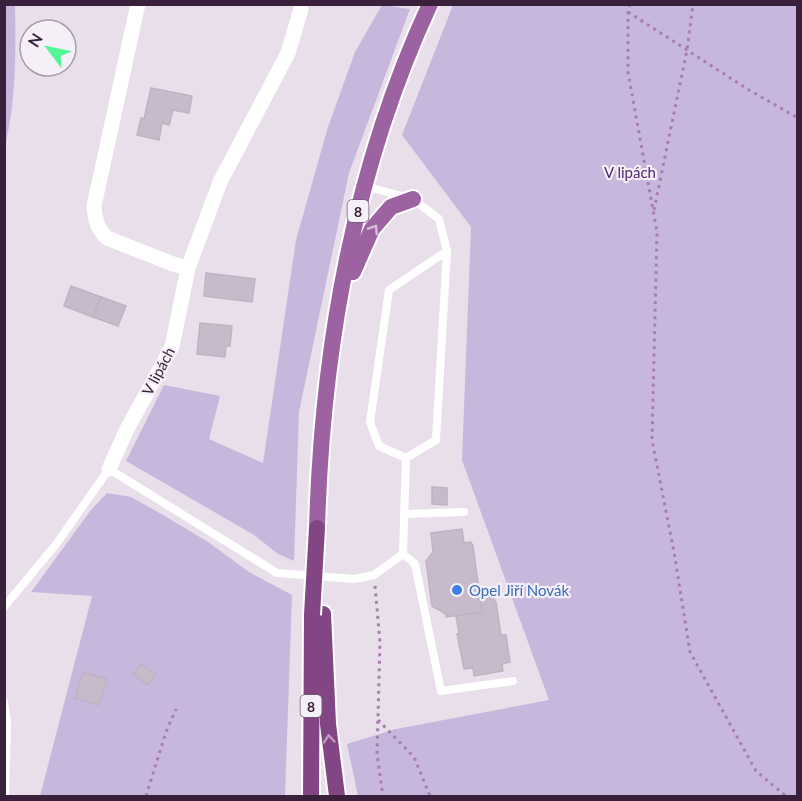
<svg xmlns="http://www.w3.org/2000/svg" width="802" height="801" font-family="Lato,sans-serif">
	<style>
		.green { fill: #c8b7dd }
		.building { fill: #c7bbcb; stroke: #c0b1c4; stroke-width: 1.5 }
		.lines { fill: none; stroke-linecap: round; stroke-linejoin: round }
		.primary-casing { stroke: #fff; stroke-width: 20 }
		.trunk-casing { stroke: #fff; stroke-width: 20 }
		.path { stroke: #a97eaf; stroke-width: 3; stroke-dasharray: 3 4.5; stroke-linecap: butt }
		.service { stroke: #fff; stroke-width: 8 }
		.minor { stroke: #fff; stroke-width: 15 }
		.primary { stroke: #9d62a2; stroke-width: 16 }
		.trunk { stroke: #824685; stroke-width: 16 }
		.trunk-bridge-casing { stroke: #fff; stroke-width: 20; stroke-linecap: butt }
		.trunk-bridge { stroke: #824685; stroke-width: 16 }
		.oneway { stroke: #d6bed9 }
		.oneway2 { stroke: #bc9abe }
		.shop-dot { fill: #3f7fe0; stroke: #f5eff7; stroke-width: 2 }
		.labels { text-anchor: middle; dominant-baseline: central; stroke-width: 4.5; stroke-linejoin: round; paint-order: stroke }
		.shield { fill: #f5eff7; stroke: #715e73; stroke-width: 1.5 }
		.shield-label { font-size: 14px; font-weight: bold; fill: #39203b }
		.park-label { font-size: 15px; fill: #532973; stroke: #f5eff7 }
		.street-label { font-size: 15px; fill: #39203b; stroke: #f5eff7 }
		.shop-label { font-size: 15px; fill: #366cbe; stroke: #f5eff7; text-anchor: start }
	</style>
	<rect width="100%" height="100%" fill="#e8dfeb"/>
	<g class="green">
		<path d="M5 4 15 5C16 52 16 100 5 146Z"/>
		<path d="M382 5 410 9 349 173 299 412 294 561 278 554 254 535 126 461 164 385 220 396 209 439 263 463 296 240 328 127 355 52Z"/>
		<path d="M453 5H797V796H358L347 744 396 729 549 700 462 460 471 227 402 135Z"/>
		<path d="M107 493 131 497 165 516 208 542 249 572 292 595 285 796H40L92 596 31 592 91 510Z"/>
	</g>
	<g class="building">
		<path d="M151 88 192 96 189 113 173 110 169 125 162 123 159 140 137 135 141 118 144 119Z"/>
		<path d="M206 273 255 279 252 302 204 296Z"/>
		<path d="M71 286 101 297 93 317 64 306Z"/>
		<path d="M101 297 126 306 118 326 93 317Z"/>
		<path d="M200 323 232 326 230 346H226L225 357 197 354Z"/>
		<path d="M432 487 447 488V505L432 504Z"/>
		<path d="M462 529 464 543 471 542 473 546 482 612 446 617V614L432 606 426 561 433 552 431 533Z"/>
		<path d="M485 587 496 602 501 635H506L510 662 502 664 503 671 474 676 473 668 464 669 457 634 459 633 456 616 482 612 478 588Z"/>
		<path d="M141 664 156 674 148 685 133 674Z"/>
		<path d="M83 672 107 679 99 705 75 698Z"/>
	</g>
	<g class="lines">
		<defs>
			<g id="primary">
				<path d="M353 272 372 229 391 207 413 199"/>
				<path d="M317 528C322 349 354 168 430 4"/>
			</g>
			<g id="trunk">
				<path d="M323 614 328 724 337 796"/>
				<path d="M311 796 312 615"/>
			</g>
		</defs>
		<use href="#primary" class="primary-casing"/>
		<use href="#trunk" class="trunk-casing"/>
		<g class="path">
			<path d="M630 4 628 12V72L657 232 652 440 674 552 690 652 756 771 786 796"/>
			<path d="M628 12 749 90 798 118"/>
			<path d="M654 210 687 50 693 4"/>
			<path d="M375 586 380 642 377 754 383 796"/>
			<path d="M378 720 414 757 430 796"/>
			<path d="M146 796 166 732 176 709"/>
		</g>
		<g class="service">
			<path d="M406 458 379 446 370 422 389 290 447 251"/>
			<path d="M404 514 464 512"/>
			<path d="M403 554 415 564 441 691 513 681"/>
			<path d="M4 607 57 543 109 469 277 573 354 579 374 575 403 554 406 458 436 440 447 251 439 219 413 199 364 186"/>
			<path d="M4 702 7 722 5 796"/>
		</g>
		<g class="minor">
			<path d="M138 4 94 206C95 220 97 228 107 238L173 264 188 268"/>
			<path d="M109 469 127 429 172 347 188 268 220 182 288 53 301 9"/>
		</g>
		<use href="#primary" class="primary"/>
		<use href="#trunk" class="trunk"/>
		<defs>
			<path id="trunk-bridge" d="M312 615 317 528"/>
		</defs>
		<use href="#trunk-bridge" class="trunk-bridge-casing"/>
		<use href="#trunk-bridge" class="trunk-bridge"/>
	</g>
	<defs><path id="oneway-chevron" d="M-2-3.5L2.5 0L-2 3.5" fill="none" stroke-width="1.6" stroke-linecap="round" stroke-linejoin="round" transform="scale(1.5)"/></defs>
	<use class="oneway" href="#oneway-chevron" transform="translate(374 229) rotate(-57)"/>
	<use class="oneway2" href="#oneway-chevron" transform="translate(329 739) rotate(-95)"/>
	<circle class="shop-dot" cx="457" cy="590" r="6"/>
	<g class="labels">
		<g class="shield">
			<rect x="347.5" y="200" width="21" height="22" rx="4.5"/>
			<rect x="300.5" y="695" width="21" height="22" rx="4.5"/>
		</g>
		<g class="shield-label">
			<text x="358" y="211">8</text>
			<text x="311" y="706">8</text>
		</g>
		<g class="park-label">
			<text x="630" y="172">V lipách</text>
		</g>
		<g class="street-label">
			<text transform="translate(158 371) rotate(-62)">V lipách</text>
		</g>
		<g class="shop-label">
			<text x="469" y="590">Opel Jiří Novák</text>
		</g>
	</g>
	<rect width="802" height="801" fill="none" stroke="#39203b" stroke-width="12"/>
	<g transform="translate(48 48) rotate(302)"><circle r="28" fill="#f5eff7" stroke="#aa9cac" stroke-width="1.5"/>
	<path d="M0-4.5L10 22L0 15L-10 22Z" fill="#52f697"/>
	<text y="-9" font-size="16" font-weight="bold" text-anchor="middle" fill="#39203b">N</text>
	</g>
</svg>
